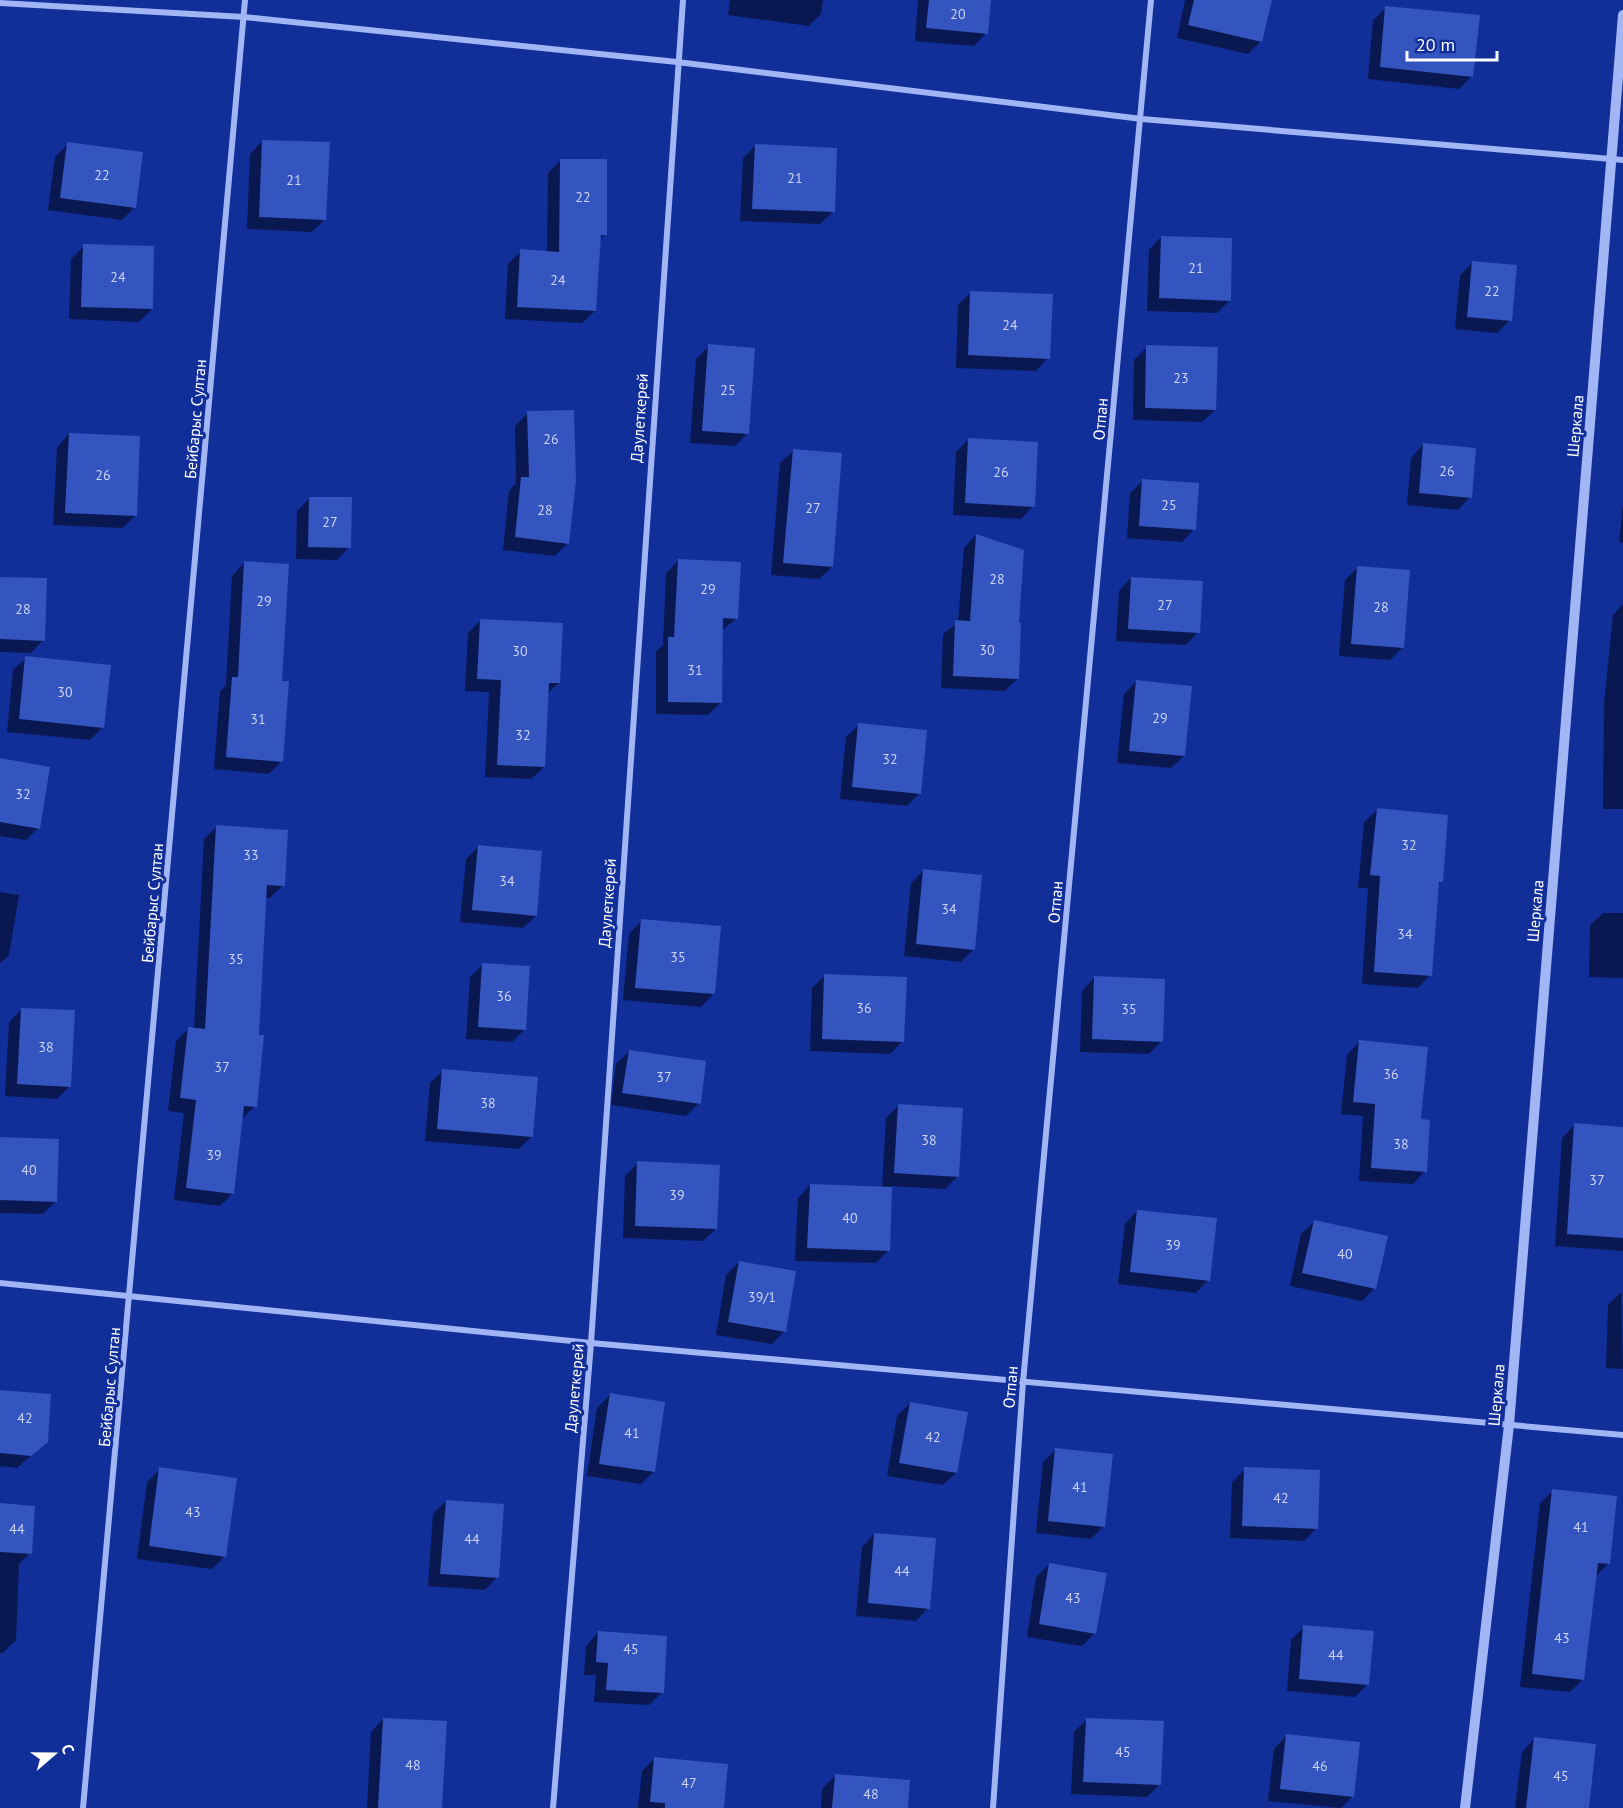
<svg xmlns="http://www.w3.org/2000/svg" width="1623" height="1808" font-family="'PT Sans',sans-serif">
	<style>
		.shadow { fill: #0007 }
		.building { fill: #3454bf }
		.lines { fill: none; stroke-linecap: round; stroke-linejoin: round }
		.minor { stroke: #a2b5f4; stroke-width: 6 }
		.tertiary { stroke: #a2b5f4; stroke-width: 10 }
		.labels { text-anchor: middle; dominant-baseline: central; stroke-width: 6; stroke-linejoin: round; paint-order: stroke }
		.number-label { font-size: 14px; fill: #ccd4ef }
		.street-label { font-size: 16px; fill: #fff; stroke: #112e99 }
	</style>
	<rect width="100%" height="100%" fill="#112e99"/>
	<g class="shadow">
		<path d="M730 0H823L821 14 809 26 728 15Z"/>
		<path d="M918 0H989L986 33 974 46 915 41Z"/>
		<path d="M1185 0H1271L1261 41 1248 54 1177 38Z"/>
		<path d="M1386 8 1472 76 1459 89 1368 79 1373 20Z"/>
		<path d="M262 141 325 219 312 232 247 229 250 154Z"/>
		<path d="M68 144 135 207 122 220 48 210 55 157Z"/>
		<path d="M755 146 833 212 820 224 740 221 743 158Z"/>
		<path d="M561 160 605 234 599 240 595 311 582 323 505 319 508 264 521 251 547 252 548 173Z"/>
		<path d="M1161 237 1230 300 1217 313 1147 311 1149 250Z"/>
		<path d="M84 246 152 309 139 322 69 319 71 259Z"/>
		<path d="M1473 262 1510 320 1497 333 1455 329 1460 275Z"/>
		<path d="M971 292 1048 358 1036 371 956 368 958 305Z"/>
		<path d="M709 346 747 434 735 446 690 443 696 359Z"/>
		<path d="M1147 347 1215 410 1202 422 1133 420 1134 360Z"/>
		<path d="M528 413 568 543 555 556 503 550 509 491 516 483 515 426Z"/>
		<path d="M69 434 135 516 123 528 53 525 57 447Z"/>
		<path d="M968 440 1033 506 1021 519 953 515 956 452Z"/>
		<path d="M1423 445 1470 497 1458 510 1407 505 1411 458Z"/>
		<path d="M793 451 832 567 819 579 771 575 780 463Z"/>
		<path d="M1143 481 1194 529 1182 542 1127 538 1130 493Z"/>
		<path d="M310 498 349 547 337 560 296 559 297 511Z"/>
		<path d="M1623 504V543L1619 542Z"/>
		<path d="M976 535 1018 678 1005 691 941 688 943 634 958 622 964 548Z"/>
		<path d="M679 560 736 619 721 631V702L708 715 656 714V651L663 645 666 573Z"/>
		<path d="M244 563 281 682 282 761 269 774 214 769 220 691 226 685 232 576Z"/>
		<path d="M1358 567 1403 647 1390 660 1339 656 1345 580Z"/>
		<path d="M0 578 43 640 31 653 0 652Z"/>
		<path d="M1131 578 1198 632 1186 645 1116 641 1119 591Z"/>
		<path d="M1623 604V809H1603L1604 703 1613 615Z"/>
		<path d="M481 620 559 683 547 694 544 767 531 779 485 777 489 692 465 691 468 633Z"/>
		<path d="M26 658 103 727 90 740 7 732 13 670Z"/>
		<path d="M1136 682 1184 756 1171 768 1117 763 1124 694Z"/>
		<path d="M859 725 919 794 907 806 840 799 846 737Z"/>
		<path d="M0 760 38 828 26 840 0 836Z"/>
		<path d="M1377 810 1441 881 1437 886 1430 975 1418 988 1362 984 1368 888H1358L1364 822Z"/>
		<path d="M217 826 283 885 270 898H265L255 1106 242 1119 233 1193 220 1206 174 1200 184 1113 168 1111 176 1041 189 1028 194 1029 204 839Z"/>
		<path d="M478 847 536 916 523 928 460 922 466 859Z"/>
		<path d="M923 871 974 949 961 962 904 956 911 883Z"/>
		<path d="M0 892 19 895 9 955 0 963Z"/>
		<path d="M1603 913H1623V978L1589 977 1590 925Z"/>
		<path d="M641 921 713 994 701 1007 623 1000 629 934Z"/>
		<path d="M483 964 525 1029 512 1042 466 1039 470 977Z"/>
		<path d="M825 975 903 1041 890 1054 810 1051 812 988Z"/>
		<path d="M1094 978 1162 1041 1149 1054 1080 1052 1082 991Z"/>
		<path d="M22 1009 70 1086 57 1099 5 1096 9 1022Z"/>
		<path d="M1359 1042 1420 1120 1425 1171 1413 1184 1359 1181 1363 1116 1341 1114 1347 1055Z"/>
		<path d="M629 1051 699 1103 686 1116 611 1105 616 1064Z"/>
		<path d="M443 1071 531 1137 519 1149 425 1141 430 1083Z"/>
		<path d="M899 1105 957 1177 945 1189 891 1186 888 1251 876 1263 795 1261 798 1198 810 1185 882 1188 886 1118Z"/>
		<path d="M1574 1125 1623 1128V1251L1555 1246 1562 1138Z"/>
		<path d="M0 1139 56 1201 43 1214 0 1213Z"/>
		<path d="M638 1163 716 1229 703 1241 623 1238 625 1176Z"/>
		<path d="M1137 1211 1208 1280 1196 1293 1118 1284 1125 1224Z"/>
		<path d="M1314 1222 1375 1288 1362 1301 1290 1286 1301 1234Z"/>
		<path d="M739 1262 784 1332 772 1344 716 1335 726 1275Z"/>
		<path d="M1621 1292 1623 1369 1606 1368 1608 1305Z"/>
		<path d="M0 1392 47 1441 17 1468 0 1466Z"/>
		<path d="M610 1395 654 1471 641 1484 587 1476 597 1408Z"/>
		<path d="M910 1403 956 1473 943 1485 887 1476 897 1416Z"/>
		<path d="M1056 1449 1104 1526 1091 1539 1036 1533 1043 1462Z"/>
		<path d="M160 1469 225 1556 212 1569 137 1559 147 1482Z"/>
		<path d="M1245 1469 1317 1528 1304 1541 1230 1538 1232 1482Z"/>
		<path d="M1553 1491 1609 1563 1596 1576 1582 1680 1570 1692 1520 1687 1540 1503Z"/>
		<path d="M446 1501 497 1577 485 1590 428 1586 433 1514Z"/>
		<path d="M0 1505 30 1553 19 1564 16 1640 3 1653H0Z"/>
		<path d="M874 1534 928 1608 916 1621 856 1616 862 1547Z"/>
		<path d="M1049 1564 1095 1633 1082 1646 1027 1637 1036 1577Z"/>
		<path d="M1304 1627 1368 1684 1355 1697 1287 1691 1291 1640Z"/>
		<path d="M598 1633 662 1692 649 1705 594 1702 596 1675H584L586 1646Z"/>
		<path d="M383 1719 441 1808H367L371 1732Z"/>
		<path d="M1086 1720 1159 1785 1147 1797 1071 1794 1074 1732Z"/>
		<path d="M1286 1736 1353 1796 1341 1808 1268 1801 1274 1749Z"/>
		<path d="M1534 1739 1588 1808H1515L1522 1752Z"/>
		<path d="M655 1758 723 1808H638L642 1771Z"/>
		<path d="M835 1776 906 1808H821L822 1789Z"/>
	</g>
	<g class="building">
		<path d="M929 0H991L988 34 926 28Z"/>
		<path d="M1194 0H1272L1262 42 1188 25Z"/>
		<path d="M1385 6 1480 15 1473 77 1380 67Z"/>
		<path d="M262 140 330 142 326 220 259 217Z"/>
		<path d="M67 142 143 152 136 208 60 198Z"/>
		<path d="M755 144 837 148 835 212 752 209Z"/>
		<path d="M560 159H607V235H601L596 311 517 307 520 249 559 252Z"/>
		<path d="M1161 236 1232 238 1231 301 1159 298Z"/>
		<path d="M83 244 154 246 153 309 81 307Z"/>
		<path d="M1472 261 1517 265 1512 321 1467 317Z"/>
		<path d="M970 291 1053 294 1050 359 968 355Z"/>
		<path d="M708 344 755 348 749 434 702 431Z"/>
		<path d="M1146 345 1218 347 1216 410 1145 408Z"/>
		<path d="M574 410 576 481 569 544 515 537 521 477H529L527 411Z"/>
		<path d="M69 433 140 436 137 516 65 513Z"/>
		<path d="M968 438 1038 442 1035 507 965 503Z"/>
		<path d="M1423 443 1476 448 1472 498 1419 493Z"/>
		<path d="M793 449 842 453 833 567 783 563Z"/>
		<path d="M1142 479 1199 483 1196 530 1139 526Z"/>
		<path d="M309 497H352L351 548 308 547Z"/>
		<path d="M976 534 1024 550 1019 623H1021L1019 679 953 676 955 620 970 621Z"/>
		<path d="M678 559 741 562 738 619 723 618 722 703 668 702V637H674Z"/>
		<path d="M244 561 289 564 282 681H289L283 762 226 757 232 677H238Z"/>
		<path d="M1357 566 1410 570 1404 648 1351 644Z"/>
		<path d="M0 577 47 578 45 641 0 639Z"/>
		<path d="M1131 577 1203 581 1200 633 1128 629Z"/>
		<path d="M480 619 563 623 560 683H549L545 767 497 765 501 680 477 679Z"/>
		<path d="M25 656 111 665 104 728 19 719Z"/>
		<path d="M1136 680 1192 686 1185 756 1129 751Z"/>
		<path d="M858 723 927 730 921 794 852 787Z"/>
		<path d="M0 758 50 767 40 829 0 822Z"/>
		<path d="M1377 808 1448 815 1443 882H1439L1432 976 1374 972 1380 876 1370 875Z"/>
		<path d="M216 825 288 830 285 886 267 885 259 1035H264L257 1107 244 1106 234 1194 186 1188 196 1100 180 1098 188 1027 205 1029Z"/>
		<path d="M478 845 542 851 537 916 472 910Z"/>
		<path d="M923 869 982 875 975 950 916 944Z"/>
		<path d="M641 919 721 926 715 994 635 988Z"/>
		<path d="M482 963 530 966 526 1030 478 1027Z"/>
		<path d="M824 974 907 977 904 1042 822 1039Z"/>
		<path d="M1094 976 1165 979 1163 1042 1092 1039Z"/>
		<path d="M21 1008 75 1010 71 1087 17 1084Z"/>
		<path d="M1359 1040 1428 1047 1421 1119 1430 1120 1427 1172 1371 1168 1375 1104 1353 1102Z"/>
		<path d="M629 1050 706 1061 701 1104 622 1093Z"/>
		<path d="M442 1069 538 1077 533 1137 437 1129Z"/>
		<path d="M898 1104 963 1108 959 1177 894 1173Z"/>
		<path d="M1574 1123 1623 1127V1238L1567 1234Z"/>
		<path d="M0 1137 59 1139 57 1202 0 1200Z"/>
		<path d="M637 1161 720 1165 717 1229 635 1226Z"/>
		<path d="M810 1184 892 1187 890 1251 807 1248Z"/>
		<path d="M1137 1210 1217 1218 1210 1281 1130 1272Z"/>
		<path d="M1314 1220 1388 1236 1376 1289 1302 1273Z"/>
		<path d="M739 1261 796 1271 786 1332 728 1322Z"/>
		<path d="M0 1390 51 1394 48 1442 31 1456 0 1453Z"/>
		<path d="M610 1393 665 1402 655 1472 599 1464Z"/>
		<path d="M910 1402 968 1412 957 1473 899 1463Z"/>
		<path d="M1055 1448 1113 1454 1105 1527 1048 1521Z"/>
		<path d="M159 1467 237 1478 226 1557 149 1546Z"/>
		<path d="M1244 1467 1320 1470 1318 1529 1242 1526Z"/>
		<path d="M1552 1489 1617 1496 1610 1564 1598 1563 1584 1680 1532 1674Z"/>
		<path d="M446 1500 504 1504 499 1578 440 1574Z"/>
		<path d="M0 1503 35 1506 32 1554 0 1552Z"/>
		<path d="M874 1533 936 1538 930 1609 868 1603Z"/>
		<path d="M1049 1563 1107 1573 1096 1634 1039 1624Z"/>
		<path d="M1303 1625 1374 1631 1369 1685 1299 1679Z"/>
		<path d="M598 1631 667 1636 664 1693 606 1690 608 1663 596 1662Z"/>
		<path d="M383 1718 447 1721 442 1808H378Z"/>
		<path d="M1086 1718 1164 1721 1161 1785 1083 1782Z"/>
		<path d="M1286 1734 1360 1742 1354 1797 1280 1789Z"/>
		<path d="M1534 1737 1596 1744 1589 1808H1526Z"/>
		<path d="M654 1757 728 1764 724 1808H665V1803L650 1802Z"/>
		<path d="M835 1774 910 1780 908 1808H832Z"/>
	</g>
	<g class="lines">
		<g class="minor">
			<path d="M0 3 244 17 677 62 1142 119 1623 160"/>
			<path d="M0 1283 591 1343 1623 1435"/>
			<path d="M83 1808 245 0"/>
			<path d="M553 1808 591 1343 683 0"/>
			<path d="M993 1808 1023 1382 1151 0"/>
		</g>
		<path class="tertiary" d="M1465 1808 1509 1425 1623 15"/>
	</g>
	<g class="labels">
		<g class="number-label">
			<text x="958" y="14">20</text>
			<text x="102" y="175">22</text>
			<text x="795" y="178">21</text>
			<text x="294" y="180">21</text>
			<text x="583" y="197">22</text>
			<text x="1196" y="268">21</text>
			<text x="118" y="277">24</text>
			<text x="558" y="280">24</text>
			<text x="1492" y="291">22</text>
			<text x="1010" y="325">24</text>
			<text x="1181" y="378">23</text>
			<text x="728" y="390">25</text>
			<text x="551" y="439">26</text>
			<text x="1447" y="471">26</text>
			<text x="1001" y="472">26</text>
			<text x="103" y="475">26</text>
			<text x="1169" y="505">25</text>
			<text x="813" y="508">27</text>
			<text x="545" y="510">28</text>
			<text x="330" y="522">27</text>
			<text x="997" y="579">28</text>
			<text x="708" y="589">29</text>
			<text x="264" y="601">29</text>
			<text x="1165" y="605">27</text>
			<text x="1381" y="607">28</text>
			<text x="23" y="609">28</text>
			<text x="987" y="650">30</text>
			<text x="520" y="651">30</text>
			<text x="695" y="670">31</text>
			<text x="65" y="692">30</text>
			<text x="1160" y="718">29</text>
			<text x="258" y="719">31</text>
			<text x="523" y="735">32</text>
			<text x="890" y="759">32</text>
			<text x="23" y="794">32</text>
			<text x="1409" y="845">32</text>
			<text x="251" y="855">33</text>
			<text x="507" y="881">34</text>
			<text x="949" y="909">34</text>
			<text x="1405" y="934">34</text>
			<text x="678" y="957">35</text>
			<text x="236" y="959">35</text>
			<text x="504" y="996">36</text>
			<text x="864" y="1008">36</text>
			<text x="1129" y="1009">35</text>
			<text x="46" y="1047">38</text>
			<text x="222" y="1067">37</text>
			<text x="1391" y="1074">36</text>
			<text x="664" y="1077">37</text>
			<text x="488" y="1103">38</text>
			<text x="929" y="1140">38</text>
			<text x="1401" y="1144">38</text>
			<text x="214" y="1155">39</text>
			<text x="29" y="1170">40</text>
			<text x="1597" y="1180">37</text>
			<text x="677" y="1195">39</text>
			<text x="850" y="1218">40</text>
			<text x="1173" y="1245">39</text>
			<text x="1345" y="1254">40</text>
			<text x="762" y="1297">39/1</text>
			<text x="25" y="1418">42</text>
			<text x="632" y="1433">41</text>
			<text x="933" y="1437">42</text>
			<text x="1080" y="1487">41</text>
			<text x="1281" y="1498">42</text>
			<text x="193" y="1512">43</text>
			<text x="1581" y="1527">41</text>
			<text x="17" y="1529">44</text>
			<text x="472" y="1539">44</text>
			<text x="902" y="1571">44</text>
			<text x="1073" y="1598">43</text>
			<text x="1562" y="1638">43</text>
			<text x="631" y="1649">45</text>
			<text x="1336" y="1655">44</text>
			<text x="1123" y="1752">45</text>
			<text x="413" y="1765">48</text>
			<text x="1320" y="1766">46</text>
			<text x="1561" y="1776">45</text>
			<text x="689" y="1783">47</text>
			<text x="871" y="1794">48</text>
		</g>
		<g class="street-label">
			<text transform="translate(639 418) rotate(-86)">Даулеткерей</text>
			<text transform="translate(195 419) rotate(-85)">Бейбарыс Султан</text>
			<text transform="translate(1100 419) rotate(-85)">Отпан</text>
			<text transform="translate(1575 426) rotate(-85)">Шеркала</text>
			<text transform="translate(1055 902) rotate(-85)">Отпан</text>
			<text transform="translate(152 903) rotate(-85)">Бейбарыс Султан</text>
			<text transform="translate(607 903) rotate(-86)">Даулеткерей</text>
			<text transform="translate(1535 911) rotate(-85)">Шеркала</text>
			<text transform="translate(109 1387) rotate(-85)">Бейбарыс Султан</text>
			<text transform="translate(1010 1387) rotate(-85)">Отпан</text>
			<text transform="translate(574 1388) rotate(-85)">Даулеткерей</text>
			<text transform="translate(1496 1395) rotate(-85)">Шеркала</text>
		</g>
	</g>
	<g transform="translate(54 1754) rotate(70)" stroke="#112e99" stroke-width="4.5" paint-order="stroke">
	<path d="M0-4.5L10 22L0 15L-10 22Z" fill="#ffffff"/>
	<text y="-9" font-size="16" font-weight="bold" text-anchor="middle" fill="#ffffff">С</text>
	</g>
	<path d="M1407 51v9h90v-9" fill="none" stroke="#ffffff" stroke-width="3"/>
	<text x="1416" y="51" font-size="18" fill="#ffffff" stroke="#112e99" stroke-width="4.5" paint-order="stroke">20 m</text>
</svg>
